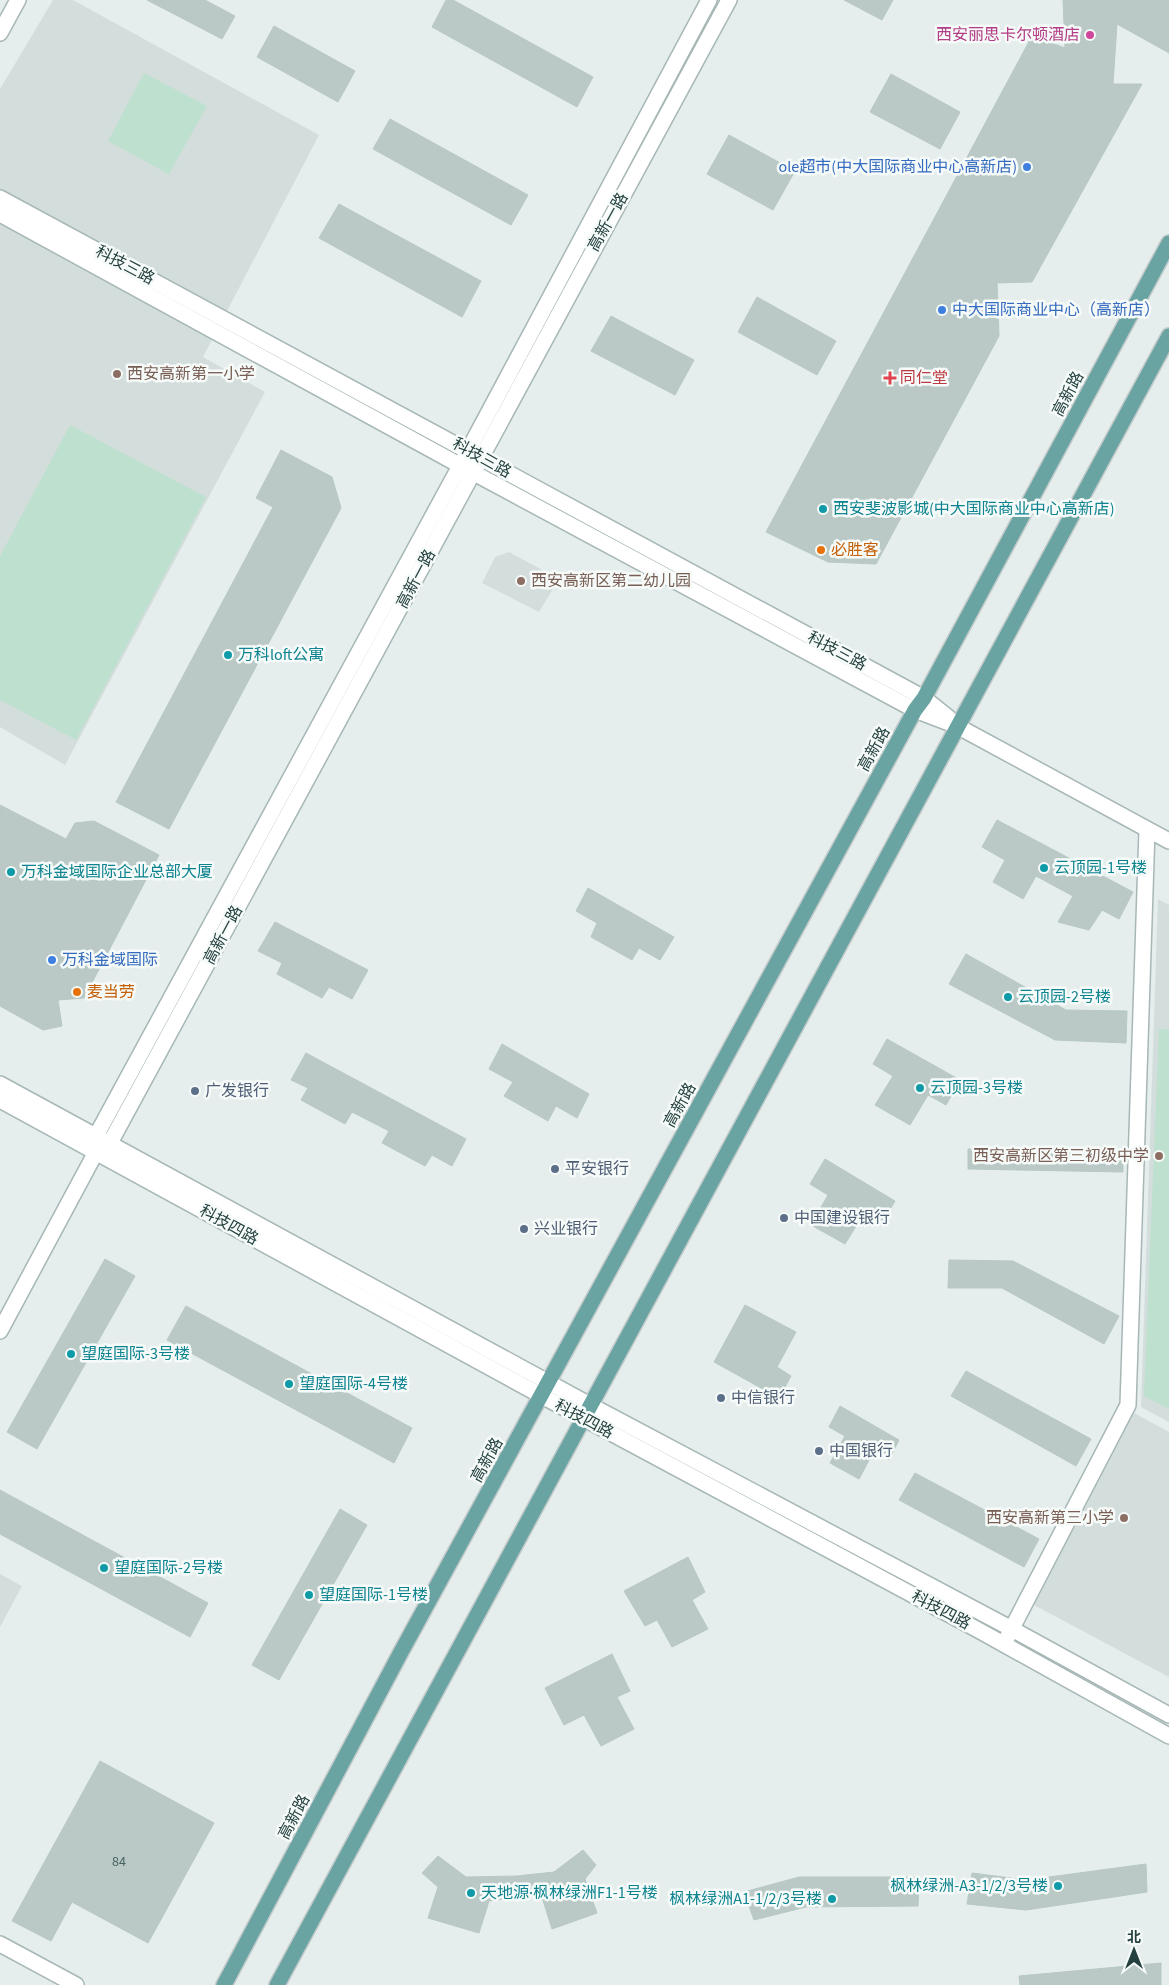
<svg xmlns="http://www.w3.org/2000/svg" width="1169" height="1985" font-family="'Source Sans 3','Noto Sans SC',sans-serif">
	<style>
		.built { fill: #d3dedc }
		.green { fill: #bee0cf }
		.building { fill: #bac9c6; stroke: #b7c8c5 }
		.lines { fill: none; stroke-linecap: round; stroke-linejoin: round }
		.minor-casing { stroke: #a7b7b6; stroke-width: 18 }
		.major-casing { stroke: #c2caca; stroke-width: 18 }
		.minor { stroke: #fff; stroke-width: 15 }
		.major { stroke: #69a4a3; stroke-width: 15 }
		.hotel-dot { fill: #d1479c; stroke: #f6fbf9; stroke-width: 2 }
		.shop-dot { fill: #3f7fe0; stroke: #f6fbf9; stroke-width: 2 }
		.education-dot { fill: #8d6e63; stroke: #f6fbf9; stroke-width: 2 }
		.health-dot { fill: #e0444e; stroke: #f6fbf9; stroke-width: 2 }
		.culture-dot { fill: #0f9aa8; stroke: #f6fbf9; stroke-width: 2 }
		.food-dot { fill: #e8710a; stroke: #f6fbf9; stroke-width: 2 }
		.service-dot { fill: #5c6f8a; stroke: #f6fbf9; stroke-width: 2 }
		.labels { text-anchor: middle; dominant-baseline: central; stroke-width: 5; stroke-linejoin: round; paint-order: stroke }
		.number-label { font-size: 14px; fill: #4a6362 }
		.hotel-label { font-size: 16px; fill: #b23c85; stroke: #f6fbf9; text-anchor: end }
		.shop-label { font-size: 16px; fill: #366cbe; stroke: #f6fbf9; text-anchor: start }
		.street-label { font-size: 16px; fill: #244140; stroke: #f6fbf9 }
		.education-label { font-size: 16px; fill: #785e54; stroke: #f6fbf9; text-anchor: start }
		.health-label { font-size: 16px; fill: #be3a42; stroke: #f6fbf9; text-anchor: start }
		.culture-label { font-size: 16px; fill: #0d838f; stroke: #f6fbf9; text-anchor: start }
		.food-label { font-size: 16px; fill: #c56008; stroke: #f6fbf9; text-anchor: start }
		.service-label { font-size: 16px; fill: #4e5e75; stroke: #f6fbf9; text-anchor: start }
	</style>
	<rect width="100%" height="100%" fill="#e5eeed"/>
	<g class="built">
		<path d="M53 0H73L319 135 203 357 265 392 65 765 0 727V89Z"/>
		<path d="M509 552 559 579 539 612 482 583 495 557Z"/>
		<path d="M1158 899 1169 905V1422L1141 1407Z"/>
		<path d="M1134 1413 1169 1432V1677L1034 1605Z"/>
		<path d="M0 1574 22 1586 0 1627Z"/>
	</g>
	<g class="green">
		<path d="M144 73 207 106 169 174 108 141Z"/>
		<path d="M70 425 206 497 76 740 0 700V556Z"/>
		<path d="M1159 1029H1169V1409L1144 1396Z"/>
	</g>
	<g class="building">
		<path d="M147 0H205L235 16 222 39Z"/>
		<path d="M446 0H453L593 77 577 107 432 27Z"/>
		<path d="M844 0H893L882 20Z"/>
		<path d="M1063 0H1169V53L1117 24 1113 84H1142L1032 282 997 283 999 336 876 564 828 562 766 532 1032 36 1065 48Z"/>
		<path d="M274 26 355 71 338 102 257 57Z"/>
		<path d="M891 74 960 112 940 149 870 112Z"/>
		<path d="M390 119 528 195 511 225 373 149Z"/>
		<path d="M729 135 795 171 773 210 707 174Z"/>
		<path d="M339 204 481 281 462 317 319 238Z"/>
		<path d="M757 297 836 341 817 375 738 332Z"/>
		<path d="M611 316 694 360 675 395 591 351Z"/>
		<path d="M281 450 332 477 341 508 169 829 116 802 273 507 256 498Z"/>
		<path d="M0 805 66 839 75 823 94 821 159 855 84 998 58 1000 62 1026 43 1030 0 1006Z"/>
		<path d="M997 820 1133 892 1119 919 1102 910 1089 930 1058 922 1073 896 1036 876 1023 899 993 882 1005 860 982 847Z"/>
		<path d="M588 888 674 937 660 960 639 948 632 960 591 937 597 923 576 911Z"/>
		<path d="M275 922 368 970 352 999 329 987 322 998 277 974 282 963 258 951Z"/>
		<path d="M966 954 1066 1010 1127 1011 1126 1043 1055 1040 949 984Z"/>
		<path d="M887 1039 960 1080 946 1105 928 1095 910 1125 875 1105 893 1076 873 1064Z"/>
		<path d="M502 1044 589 1094 577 1118 556 1106 548 1121 504 1096 513 1082 489 1069Z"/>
		<path d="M306 1053 466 1139 452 1166 432 1155 425 1166 382 1143 389 1131 352 1112 345 1124 301 1100 308 1088 291 1080Z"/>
		<path d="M968 1149 1123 1152V1172L968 1169Z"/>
		<path d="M825 1159 895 1201 880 1226 863 1215 845 1244 811 1225 828 1195 810 1184Z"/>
		<path d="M105 1259 135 1276 37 1449 7 1432Z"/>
		<path d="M949 1260 1013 1261 1119 1316 1104 1344 1002 1288H948Z"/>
		<path d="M745 1305 796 1332 777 1367 791 1376 779 1398 714 1362Z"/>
		<path d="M186 1306 412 1428 394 1463 167 1340Z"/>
		<path d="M966 1371 1091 1439 1076 1466 951 1396Z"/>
		<path d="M840 1406 899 1440 889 1460 874 1451 859 1479 830 1463 845 1436 829 1427Z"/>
		<path d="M915 1473 1039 1539 1024 1567 899 1500Z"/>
		<path d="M0 1490 208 1603 190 1637 0 1534Z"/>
		<path d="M340 1509 367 1525 279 1680 252 1665Z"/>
		<path d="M688 1557 705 1592 692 1600 708 1629 672 1647 657 1620 645 1626 624 1591Z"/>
		<path d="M612 1654 630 1691 617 1697 634 1729 601 1746 584 1715 564 1725 545 1688Z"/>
		<path d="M100 1761 214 1823 148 1943 72 1902 51 1941 12 1921Z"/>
		<path d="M583 1850 596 1865 585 1879 597 1913 552 1929 541 1894 489 1901 479 1933 428 1918 438 1887 422 1873 438 1856 466 1877 517 1876 554 1872Z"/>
		<path d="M1146 1864 1147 1892 1026 1910 967 1904 972 1873 1027 1880Z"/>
		<path d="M799 1877H919L918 1906 806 1907 754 1920 744 1892Z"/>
		<path d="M1161 1963V1985H1020L1019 1976Z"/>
	</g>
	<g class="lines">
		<defs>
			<g id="minor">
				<path d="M0 33 18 0"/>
				<path d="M0 198 924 698 949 718"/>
				<path d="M0 214 474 473 915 710 957 726 1169 841"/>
				<path d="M0 1084 590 1405 1012 1629 1169 1715"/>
				<path d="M0 1100 542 1396 980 1631 1169 1736"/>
				<path d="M102 1148 110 1143 729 0"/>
				<path d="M0 1331 96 1152V1136L461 464 709 0"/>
				<path d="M1008 1636 1128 1405 1147 830"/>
				<path d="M0 1944 76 1985"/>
			</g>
			<g id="major">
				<path d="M224 1985 401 1652 915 710 924 698 1169 243"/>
				<path d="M277 1985 1169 336"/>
			</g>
		</defs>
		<use href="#minor" class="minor-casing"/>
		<use href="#major" class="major-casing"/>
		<use href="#minor" class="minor"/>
		<use href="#major" class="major"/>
	</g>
	<circle class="hotel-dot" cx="1090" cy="35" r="5"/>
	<g class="shop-dot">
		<circle cx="1027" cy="167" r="5"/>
		<circle cx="942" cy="310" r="5"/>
		<circle cx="52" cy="960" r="5"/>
	</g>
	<g class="education-dot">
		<circle cx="117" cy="374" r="5"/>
		<circle cx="521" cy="581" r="5"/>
		<circle cx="1159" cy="1156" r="5"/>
		<circle cx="1124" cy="1518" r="5"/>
	</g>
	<path class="health-dot" d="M887.5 370.5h5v5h5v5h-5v5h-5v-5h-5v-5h5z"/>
	<g class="culture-dot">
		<circle cx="823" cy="509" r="5"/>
		<circle cx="228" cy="655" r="5"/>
		<circle cx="1044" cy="868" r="5"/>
		<circle cx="11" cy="872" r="5"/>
		<circle cx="1008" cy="997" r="5"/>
		<circle cx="920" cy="1088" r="5"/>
		<circle cx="71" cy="1354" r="5"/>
		<circle cx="289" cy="1384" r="5"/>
		<circle cx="104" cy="1568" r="5"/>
		<circle cx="309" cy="1595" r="5"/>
		<circle cx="1058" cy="1886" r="5"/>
		<circle cx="471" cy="1893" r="5"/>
		<circle cx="832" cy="1899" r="5"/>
	</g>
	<g class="food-dot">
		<circle cx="821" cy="550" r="5"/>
		<circle cx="77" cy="992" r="5"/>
	</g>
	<g class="service-dot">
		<circle cx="195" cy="1091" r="5"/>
		<circle cx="555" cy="1169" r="5"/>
		<circle cx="784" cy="1218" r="5"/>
		<circle cx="524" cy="1229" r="5"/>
		<circle cx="721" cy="1398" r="5"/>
		<circle cx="819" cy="1451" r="5"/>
	</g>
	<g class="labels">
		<g class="number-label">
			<text x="119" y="1862">84</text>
		</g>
		<g class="hotel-label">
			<text x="1080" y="35">西安丽思卡尔顿酒店</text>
		</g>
		<g class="shop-label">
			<text x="1017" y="167" text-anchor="end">ole超市(中大国际商业中心高新店)</text>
			<text x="952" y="310">中大国际商业中心（高新店）</text>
			<text x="62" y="960">万科金域国际</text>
		</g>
		<g class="street-label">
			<text transform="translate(608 222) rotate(-61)">高新一路</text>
			<text transform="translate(125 265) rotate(28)">科技三路</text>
			<text transform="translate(1068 394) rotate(-62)">高新路</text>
			<text transform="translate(482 458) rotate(29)">科技三路</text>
			<text transform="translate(416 579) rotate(-62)">高新一路</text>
			<text transform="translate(837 651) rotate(28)">科技三路</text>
			<text transform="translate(874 749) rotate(-61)">高新路</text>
			<text transform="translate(223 935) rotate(-62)">高新一路</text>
			<text transform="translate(680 1105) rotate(-61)">高新路</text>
			<text transform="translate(229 1225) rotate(29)">科技四路</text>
			<text transform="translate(584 1419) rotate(28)">科技四路</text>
			<text transform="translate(487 1460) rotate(-61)">高新路</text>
			<text transform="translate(941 1610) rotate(28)">科技四路</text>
			<text transform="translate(294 1817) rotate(-62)">高新路</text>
		</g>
		<g class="education-label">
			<text x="127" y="374">西安高新第一小学</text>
			<text x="531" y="581">西安高新区第二幼儿园</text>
			<text x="1149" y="1156" text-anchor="end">西安高新区第三初级中学</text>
			<text x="1114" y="1518" text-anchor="end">西安高新第三小学</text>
		</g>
		<g class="health-label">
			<text x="900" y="378">同仁堂</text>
		</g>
		<g class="culture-label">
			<text x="833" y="509">西安斐波影城(中大国际商业中心高新店)</text>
			<text x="238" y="655">万科loft公寓</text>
			<text x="1054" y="868">云顶园-1号楼</text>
			<text x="21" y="872">万科金域国际企业总部大厦</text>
			<text x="1018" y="997">云顶园-2号楼</text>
			<text x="930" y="1088">云顶园-3号楼</text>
			<text x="81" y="1354">望庭国际-3号楼</text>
			<text x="299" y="1384">望庭国际-4号楼</text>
			<text x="114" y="1568">望庭国际-2号楼</text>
			<text x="319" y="1595">望庭国际-1号楼</text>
			<text x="1048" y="1886" text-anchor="end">枫林绿洲-A3-1/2/3号楼</text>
			<text x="481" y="1893">天地源·枫林绿洲F1-1号楼</text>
			<text x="822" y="1899" text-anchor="end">枫林绿洲A1-1/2/3号楼</text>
		</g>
		<g class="food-label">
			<text x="831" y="550">必胜客</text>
			<text x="87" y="992">麦当劳</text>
		</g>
		<g class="service-label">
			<text x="205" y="1091">广发银行</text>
			<text x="565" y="1169">平安银行</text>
			<text x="794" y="1218">中国建设银行</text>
			<text x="534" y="1229">兴业银行</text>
			<text x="731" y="1398">中信银行</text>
			<text x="829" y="1451">中国银行</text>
		</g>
	</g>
	<g transform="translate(1134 1950)" stroke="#f6fbf9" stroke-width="4" paint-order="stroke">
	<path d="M0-4L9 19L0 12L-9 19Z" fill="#244140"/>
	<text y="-8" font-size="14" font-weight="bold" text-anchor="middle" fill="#244140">北</text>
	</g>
</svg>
